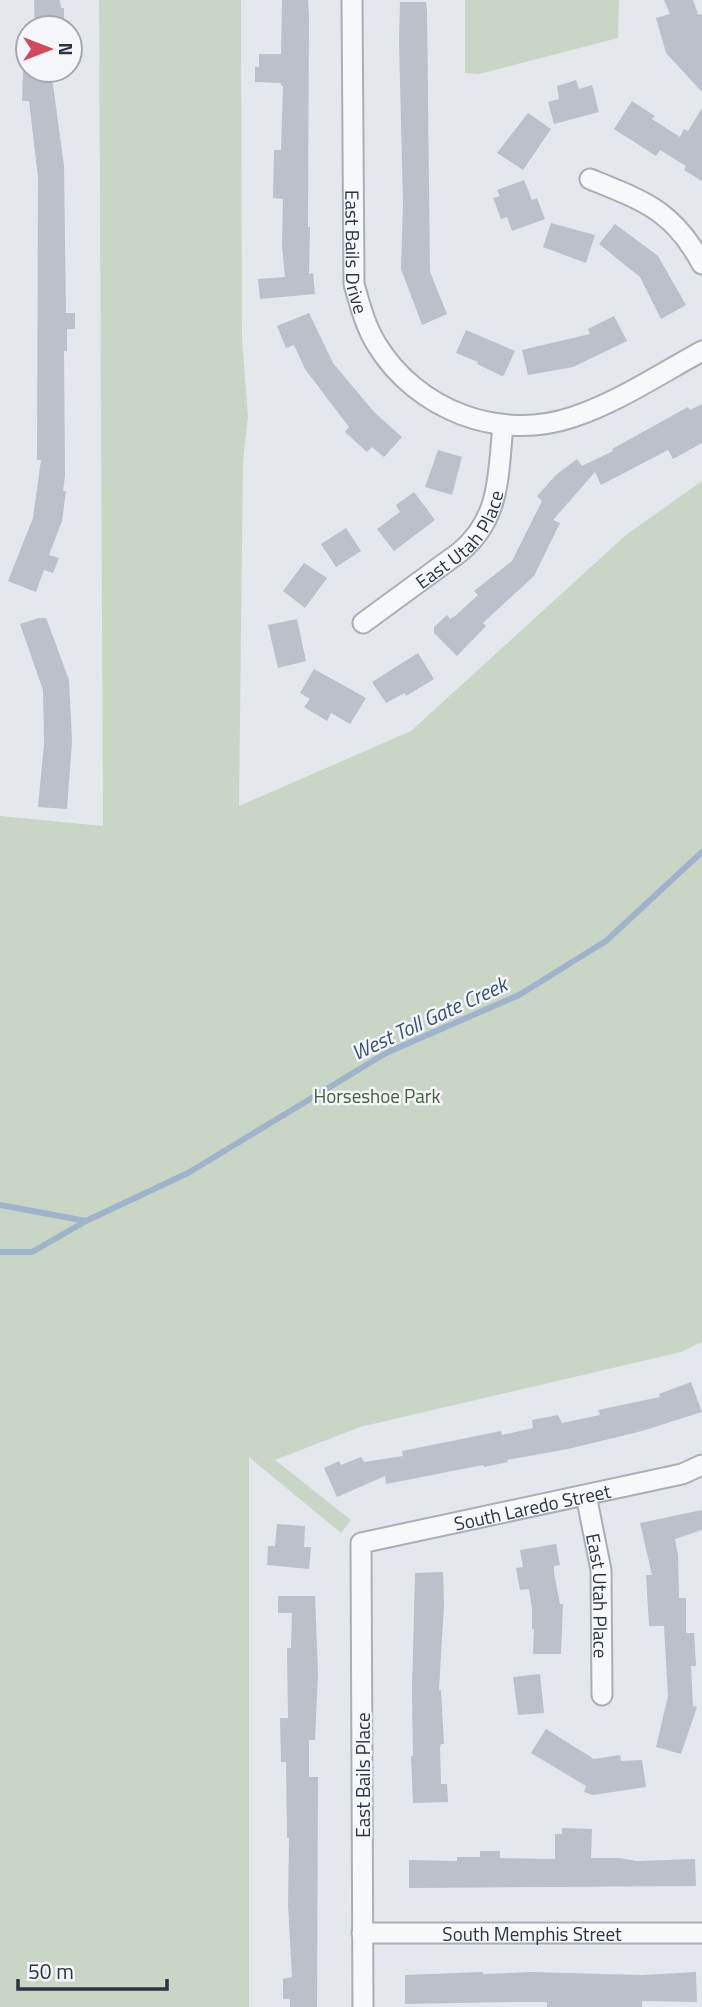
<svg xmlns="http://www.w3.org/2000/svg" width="702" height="2007" font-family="'Titillium Web',sans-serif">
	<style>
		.green { fill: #c9d6c5 }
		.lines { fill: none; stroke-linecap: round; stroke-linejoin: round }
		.stream { stroke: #9fb4cc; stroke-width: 6 }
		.building { fill: #bbc0ca }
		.street-casing { stroke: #a9aeb7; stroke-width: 23 }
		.street { stroke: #f7f8fa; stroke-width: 19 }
		.labels { text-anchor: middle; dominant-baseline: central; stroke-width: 5; stroke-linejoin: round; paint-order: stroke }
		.street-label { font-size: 19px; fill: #2b3445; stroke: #f4f6f9 }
		.park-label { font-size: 19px; fill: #3f6138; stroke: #f4f6f9 }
		.water-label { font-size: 21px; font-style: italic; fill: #34527a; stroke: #f4f6f9 }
	</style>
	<rect width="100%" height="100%" fill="#e4e7ec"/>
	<g class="green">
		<path d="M99 0H241L242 339 248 417 243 460 239 806 411 731 626 535 702 481V1342L681 1352 360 1427 275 1460 351 1520 341 1533 249 1457V2007H0V816L103 826Z"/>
		<path d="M465 0H619L618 38 479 74 465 73Z"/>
	</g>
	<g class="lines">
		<g class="stream">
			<path d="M0 1205 86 1221"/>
			<path d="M0 1252H32L86 1221 188 1173 386 1053 519 995 606 941 702 852"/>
		</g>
	</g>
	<g class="building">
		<path d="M34 0H60L61 8H64V28H35Z"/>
		<path d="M282 0H308L309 14 308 227H310L309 274 313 273 315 294 260 299 258 279 285 277 282 245 283 199 273 198 274 150H281L283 86H281V83L255 82V67H259V54H281Z"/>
		<path d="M664 0H693L698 14 702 15V92L666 53 656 18 670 14Z"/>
		<path d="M400 2H426L427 11 430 272 447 314 422 325 401 269 403 204 399 41Z"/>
		<path d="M23 70H51L64 166 66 313H75V329H67V351H64L65 476 63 491H66L62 521 49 555 59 558 53 573 44 570 36 592 8 581 33 518 41 460H37L38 177 29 101H22Z"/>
		<path d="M576 80 579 89 592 85 599 112 554 124 548 102 559 99 557 86Z"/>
		<path d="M632 101 655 116 652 119 680 137 684 129 688 131 702 108V181L684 170 686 166 660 150 656 156 614 129Z"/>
		<path d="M528 113 551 129 523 170 497 153Z"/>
		<path d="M524 180 532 200 537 198 545 219 512 231 507 217 501 219 493 198 500 196 497 190Z"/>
		<path d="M551 223 595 235 586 263 543 247Z"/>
		<path d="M615 224 658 256 686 305 661 319 640 277 599 244Z"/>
		<path d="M309 313 333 363 374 412 402 437 384 457 372 447 367 452 345 432 349 427 305 369 294 345 286 348 277 326Z"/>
		<path d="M614 316 627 341 573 367 528 375 522 350 590 334 588 329Z"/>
		<path d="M466 330 515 351 504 375 502 376 477 364 478 362 456 353Z"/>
		<path d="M702 404V443L673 459 668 450 601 485 595 472 553 520 560 523 534 576 483 623 486 626 457 656 434 633V627L447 615 450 619 455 616 478 595 474 591 512 561 542 501 537 496 556 475 577 459 582 466 613 451 612 449 688 407 690 410Z"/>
		<path d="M438 450 462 457 452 495 425 487Z"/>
		<path d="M414 492 435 520 394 551 377 529 400 512 396 505Z"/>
		<path d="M346 528 361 551 336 567 321 544Z"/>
		<path d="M304 563 327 578 305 608 283 591Z"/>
		<path d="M39 618H46L69 680 72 741 67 809 38 807 44 744 43 690 20 624Z"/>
		<path d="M297 619 306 661 278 668 268 625Z"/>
		<path d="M418 653 434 679 406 696 405 693 386 703 372 682Z"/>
		<path d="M314 669 366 698 350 724 331 713 327 721 304 707 310 699 300 693Z"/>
		<path d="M691 1382 702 1412 642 1431 568 1449 507 1460 508 1462 484 1467 483 1465 386 1484 385 1476 337 1497 324 1468 339 1461 341 1465 361 1457 364 1462 403 1456 402 1451 501 1431 502 1435 533 1428 532 1420 558 1415 562 1423 600 1415 598 1410 660 1397 659 1394Z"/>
		<path d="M702 1510V1530L675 1539 678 1555 679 1598H686V1633H694L696 1666H691L693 1706 697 1707 681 1754 656 1747 668 1696 664 1626H649L646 1575H652L640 1523Z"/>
		<path d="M277 1524 305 1526 304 1547H311L309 1569 267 1565 268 1546H275Z"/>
		<path d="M556 1544 560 1565 554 1566V1573L560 1604H563L561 1654H533L534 1629H532V1608L529 1589 520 1590 516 1568 523 1567 520 1550Z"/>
		<path d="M443 1572 444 1604 439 1690H441L444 1744H441L440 1747 441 1784H447L448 1802 413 1803 411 1756H413L412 1691 415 1573Z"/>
		<path d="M278 1596H315L318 1674 315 1740H309V1777H318L317 2007H290V1999H283V1979L292 1977 288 1905 289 1838H287L286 1762H281L280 1718H288L287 1648H291L292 1613H278Z"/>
		<path d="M540 1674 544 1713 518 1715 513 1677Z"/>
		<path d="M546 1729 594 1759 620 1755 621 1761 642 1760 646 1787 593 1795 584 1792 586 1786 531 1753Z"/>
		<path d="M562 1828 592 1829 591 1858H619L637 1861 695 1859 696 1886 409 1888V1860L457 1861V1857H480V1851H500V1858L555 1859V1834H562Z"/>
		<path d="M483 1972V1974L531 1972 642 1975 696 1972 697 2002 642 2001V2007H547V2002H516L405 2004V1975Z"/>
	</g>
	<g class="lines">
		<defs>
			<g id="street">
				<path id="s1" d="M352 0 354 284C360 305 365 326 377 345 417 410 499 442 573 417 618 402 660 374 702 351"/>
				<path d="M590 179C644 201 673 210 702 264"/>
				<path id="s2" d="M363 623 460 552C501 518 498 474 503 425"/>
				<path id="s3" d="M586 1495 601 1570 602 1695"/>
				<path id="s4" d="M362 1933H702"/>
				<path id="s5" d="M363 2007 361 1543 682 1474 702 1465"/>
			</g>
		</defs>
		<use href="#street" class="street-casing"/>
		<use href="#street" class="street"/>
	</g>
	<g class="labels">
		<g class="street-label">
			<text stroke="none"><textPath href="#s1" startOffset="252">East Bails Drive</textPath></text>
			<text stroke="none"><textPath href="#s2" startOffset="130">East Utah Place</textPath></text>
			<text stroke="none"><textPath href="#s5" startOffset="639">South Laredo Street</textPath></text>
			<text stroke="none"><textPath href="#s3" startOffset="102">East Utah Place</textPath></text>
			<text transform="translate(362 1775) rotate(-90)">East Bails Place</text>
			<text stroke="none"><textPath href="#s4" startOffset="170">South Memphis Street</textPath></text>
		</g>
		<g class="park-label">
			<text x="377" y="1095">Horseshoe Park</text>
		</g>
		<g class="water-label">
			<text transform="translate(429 1018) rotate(-25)">West Toll Gate Creek</text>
		</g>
	</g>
	<g transform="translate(49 49) rotate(90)"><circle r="33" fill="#f4f6f9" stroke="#a4a8b1" stroke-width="2"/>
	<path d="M0-5L12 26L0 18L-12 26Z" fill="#d1495b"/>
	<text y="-10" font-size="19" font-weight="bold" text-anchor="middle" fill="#2b3445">N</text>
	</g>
	<path d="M18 1979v10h149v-10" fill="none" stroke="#2b3445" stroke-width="3.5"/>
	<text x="28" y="1979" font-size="21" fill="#2b3445" stroke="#f4f6f9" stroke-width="5" paint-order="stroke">50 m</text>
</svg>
